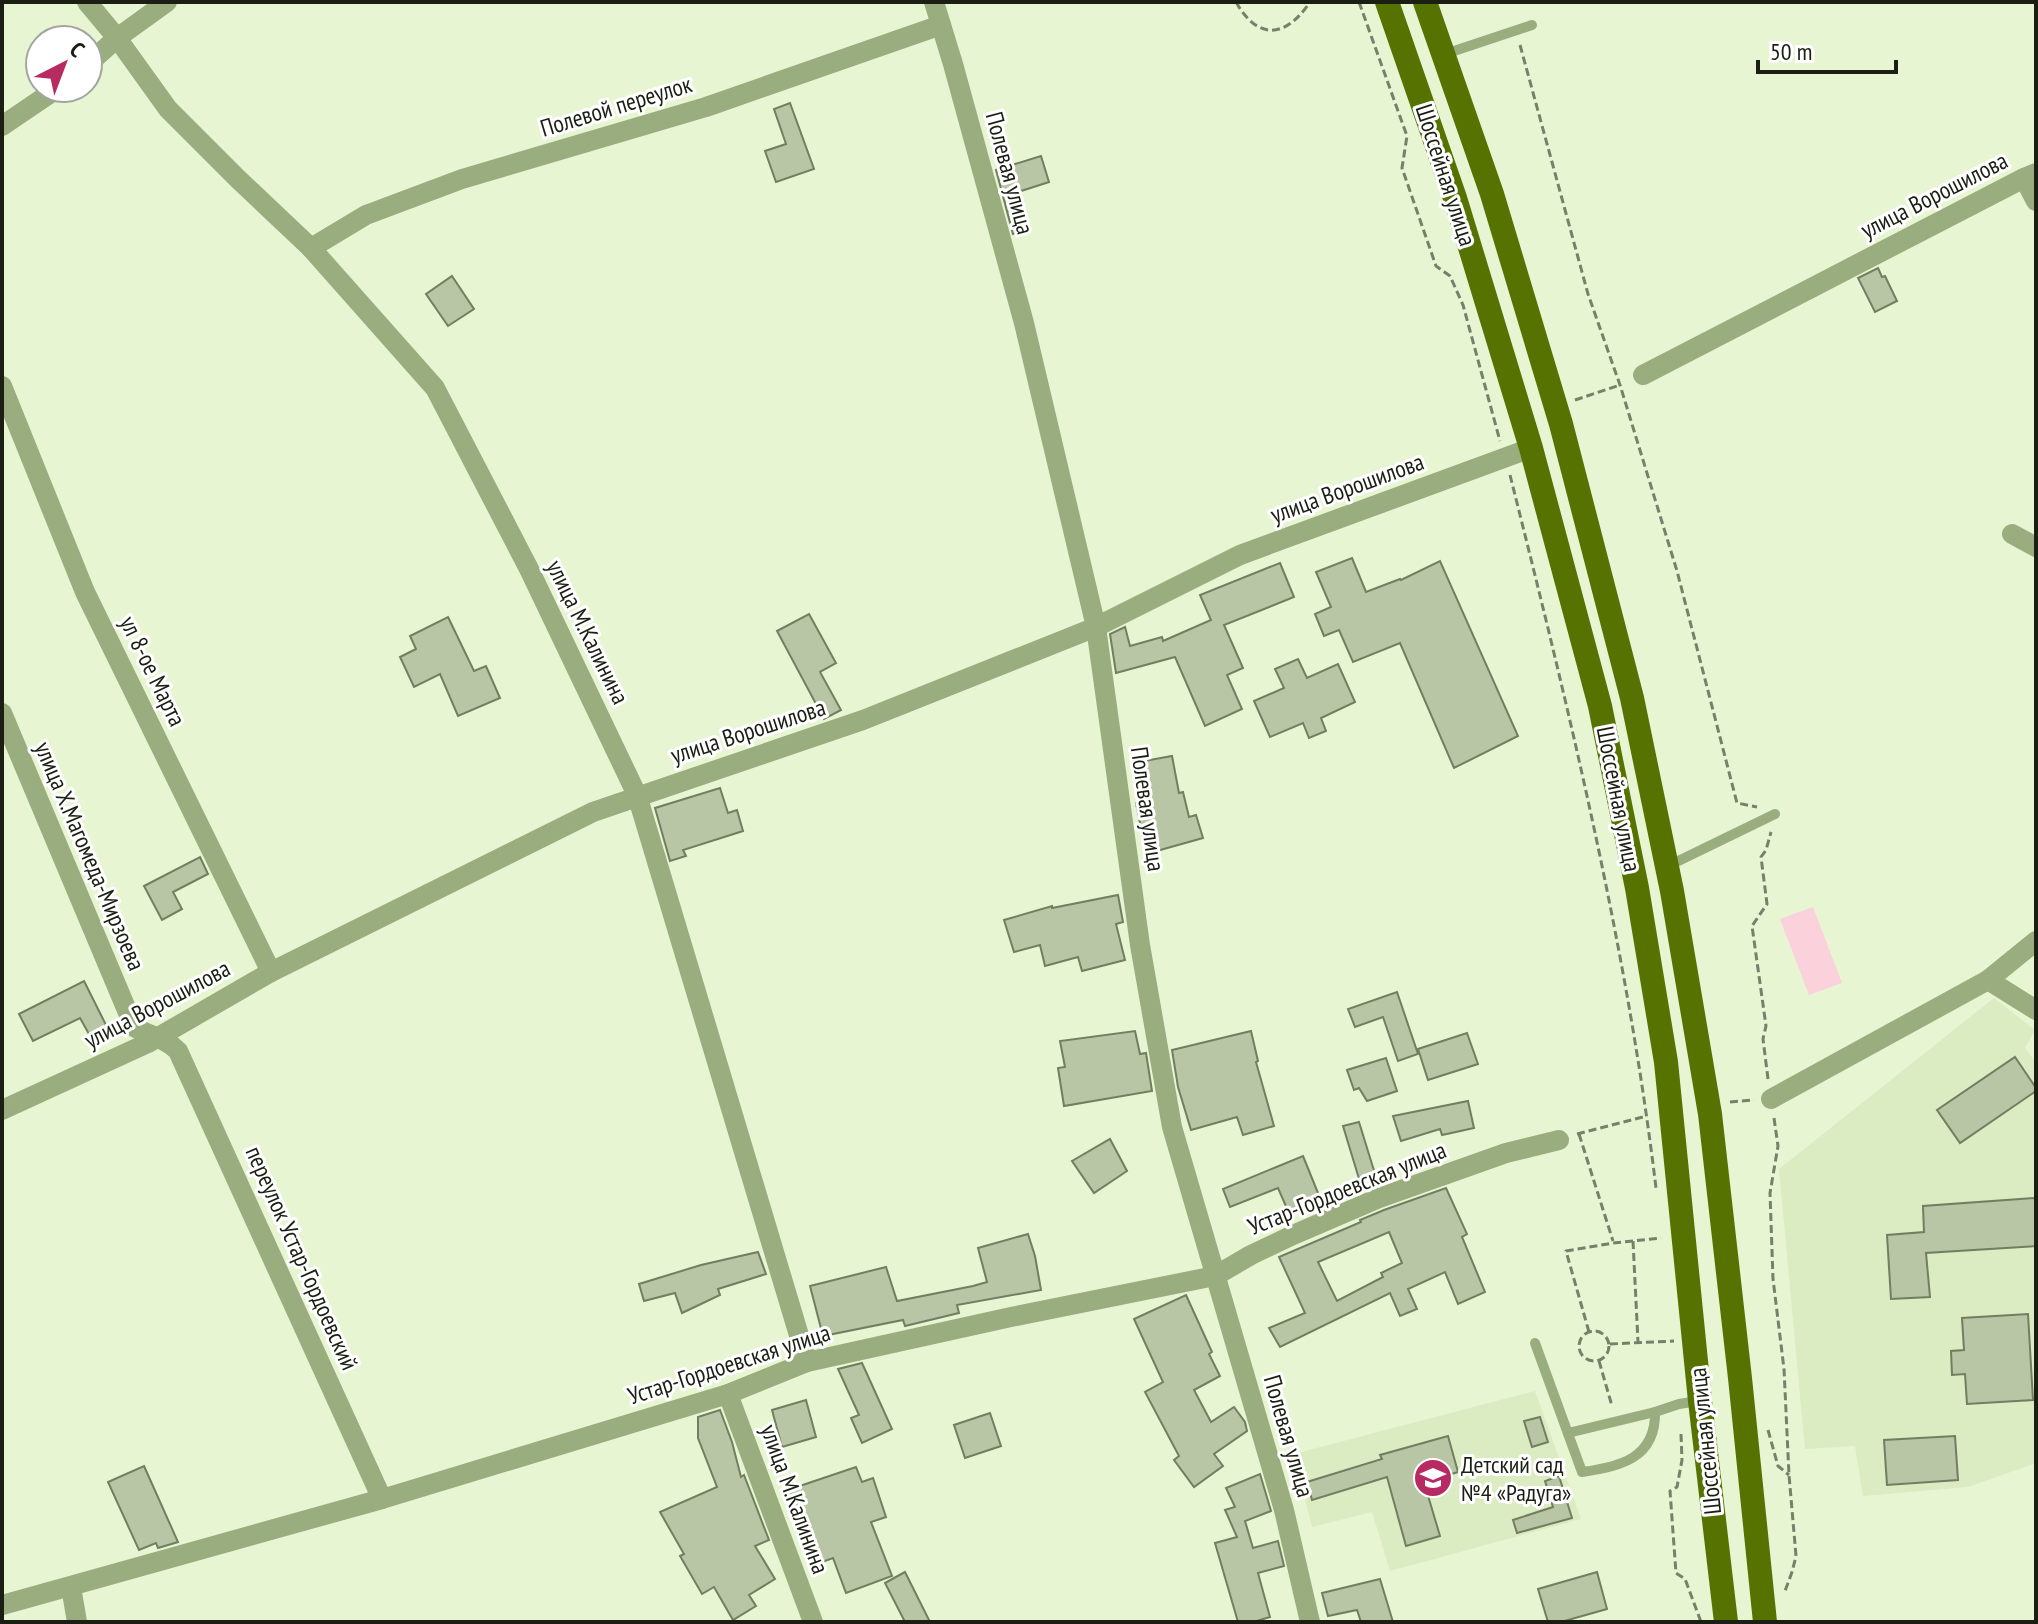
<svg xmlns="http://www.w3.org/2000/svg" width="2038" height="1624" font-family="'PT Sans Narrow',sans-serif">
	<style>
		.built { fill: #dbebc2 }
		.green { fill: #fbd1db }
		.building { fill: #b9c6a6; stroke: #727e60; stroke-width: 2; fill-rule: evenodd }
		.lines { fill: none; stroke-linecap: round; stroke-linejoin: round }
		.path { stroke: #77806a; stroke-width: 3; stroke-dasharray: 8 4; stroke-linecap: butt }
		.lane { stroke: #9aad7e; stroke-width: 10 }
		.street { stroke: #9aad7e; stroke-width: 20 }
		.primary { stroke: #567302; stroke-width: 24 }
		.labels { text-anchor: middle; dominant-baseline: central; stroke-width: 6; stroke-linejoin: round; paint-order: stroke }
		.street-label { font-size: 24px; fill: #1b1f13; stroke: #fff }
		.poi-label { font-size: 24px; fill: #1b1f13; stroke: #fff; text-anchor: start }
	</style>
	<rect width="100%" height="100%" fill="#e7f5d3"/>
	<g class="built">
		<path d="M1994 998 2035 1030 2025 1048 2036 1063V1463L1968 1487 1863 1496 1855 1446 1805 1449 1779 1169Z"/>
		<path d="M1535 1391 1581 1519 1390 1571 1372 1512 1312 1527 1294 1454Z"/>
	</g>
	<path class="green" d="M1813 907 1842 983 1809 995 1780 919Z"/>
	<g class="building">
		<path d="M790 103 814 169 776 182 765 151 786 144 774 109Z"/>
		<path d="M1041 156 1049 182 1018 192 1030 229 1013 234 996 170Z"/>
		<path d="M1878 268 1882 277 1885 276 1897 301 1875 312 1858 278Z"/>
		<path d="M452 276 474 309 448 326 426 294Z"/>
		<path d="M1352 558 1366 592 1400 579 1401 580 1440 561 1518 736 1454 768 1400 643 1353 662 1339 630 1324 636 1315 614 1331 607 1316 572Z"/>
		<path d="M1280 563 1294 597 1224 625 1243 668 1227 675 1242 709 1205 726 1175 657 1116 673 1110 634 1125 627 1130 646 1162 637 1163 641 1211 620 1200 595Z"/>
		<path d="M809 614 836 663 820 672 841 710 824 719 777 631Z"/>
		<path d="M448 617 474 671 486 666 500 698 458 716 440 674 414 687 400 657 416 649 410 636Z"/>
		<path d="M1298 659 1307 678 1338 664 1355 702 1321 718 1326 731 1309 738 1303 723 1270 737 1254 701 1284 688 1275 669Z"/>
		<path d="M1172 756 1179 793 1183 792 1189 817 1196 815 1203 838 1146 854 1136 803 1140 802 1133 763Z"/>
		<path d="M720 788 728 813 737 810 743 831 683 850 686 856 670 861 655 808Z"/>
		<path d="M200 857 208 874 173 892 182 909 162 920 144 886Z"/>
		<path d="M1118 895 1123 922 1116 924 1125 960 1082 971 1078 957 1045 966 1040 945 1014 952 1004 920 1052 906V908Z"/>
		<path d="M84 981 111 1035 94 1043 80 1018 33 1041 19 1014Z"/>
		<path d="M1397 992 1418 1054 1398 1061 1383 1017 1355 1027 1348 1009Z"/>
		<path d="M1135 1031 1140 1054 1146 1053 1152 1091 1064 1106 1058 1068 1065 1067 1060 1041Z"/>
		<path d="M1251 1031 1258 1061 1256 1062 1274 1126 1243 1135 1237 1117 1191 1130 1178 1087 1172 1050Z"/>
		<path d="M1467 1033 1478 1064 1428 1080 1418 1049Z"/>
		<path d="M2015 1057 2036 1088V1091L1960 1143 1937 1110Z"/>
		<path d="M1386 1058 1397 1091 1367 1101 1359 1088 1354 1090 1347 1070Z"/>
		<path d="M1468 1101 1474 1128 1442 1135 1440 1129 1401 1141 1393 1116Z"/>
		<path d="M1359 1122 1376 1177 1360 1182 1343 1126Z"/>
		<path d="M1110 1139 1127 1171 1094 1193 1072 1161Z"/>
		<path d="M1303 1156 1320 1198 1288 1211 1278 1188 1230 1207 1223 1189Z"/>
		<path d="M1446 1188 1467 1234 1462 1237 1485 1292 1458 1304 1445 1272 1408 1289 1417 1309 1400 1316 1390 1293 1280 1347 1269 1328 1305 1313 1279 1257 1361 1222 1360 1220 1384 1210ZM1389 1232 1402 1263 1381 1273 1383 1277 1337 1301 1318 1262Z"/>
		<path d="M2035 1198 2036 1246 1926 1253 1930 1297 1891 1299 1887 1235 1924 1232 1923 1206Z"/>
		<path d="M1028 1234 1035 1256 1041 1290 957 1305 959 1313 905 1326 903 1320 823 1336 810 1286 886 1267 897 1301 973 1286 987 1282 978 1248Z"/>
		<path d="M758 1252 766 1274 718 1289 720 1295 682 1313 675 1293 644 1301 639 1284 701 1265Z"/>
		<path d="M1186 1295 1212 1352 1209 1354 1220 1376 1194 1390 1211 1422 1234 1407 1245 1422 1247 1431 1214 1454 1223 1466 1194 1487 1174 1460 1179 1456 1145 1392 1163 1382 1134 1319Z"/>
		<path d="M2028 1314 2033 1400 1967 1404 1965 1374 1952 1375 1951 1351 1964 1350 1962 1318Z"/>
		<path d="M862 1363 892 1429 862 1443 851 1418 859 1415 838 1369Z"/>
		<path d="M806 1400 816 1437 782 1447 772 1410Z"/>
		<path d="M720 1410 732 1442 741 1477 744 1475 769 1540 755 1546 775 1579 749 1595 756 1606 733 1620 714 1587 702 1594 680 1556 684 1554 660 1512 717 1487 698 1438V1417Z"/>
		<path d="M990 1413 1001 1446 965 1458 954 1425Z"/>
		<path d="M1540 1417 1548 1442 1532 1447 1524 1421Z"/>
		<path d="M1448 1436 1458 1472 1424 1482 1440 1536 1406 1546 1387 1477 1312 1500 1307 1482 1382 1459 1380 1455Z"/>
		<path d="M1955 1436 1958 1480 1887 1485 1884 1440Z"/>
		<path d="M144 1466 178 1542 158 1548 156 1543 139 1550 108 1482Z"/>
		<path d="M856 1467 862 1482 873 1478 886 1517 871 1522 892 1576 846 1593 833 1558 817 1564 801 1509 795 1511 788 1490Z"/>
		<path d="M1260 1474 1271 1511 1245 1521 1253 1548 1278 1541 1284 1566 1258 1573 1270 1617 1253 1622H1238L1215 1543 1237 1537 1225 1510 1235 1507 1226 1488Z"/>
		<path d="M1559 1476 1572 1518 1517 1533 1513 1520 1553 1507 1545 1481Z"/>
		<path d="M905 1572 930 1622H905L885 1583Z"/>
		<path d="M1597 1572 1607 1609 1561 1622H1548L1538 1589Z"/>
		<path d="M1380 1579 1393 1622H1361L1357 1610 1328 1616 1322 1593Z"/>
	</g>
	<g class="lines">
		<g class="path">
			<path d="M1236 2C1258 41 1286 38 1310 2"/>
			<path d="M1359 2 1407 136 1402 168 1436 266 1450 276 1463 305 1500 441"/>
			<path d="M1520 45 1588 294 1620 385 1677 571 1737 803 1757 807"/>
			<path d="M1575 400 1620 385"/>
			<path d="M1510 475C1569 710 1627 947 1656 1188"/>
			<path d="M1768 1079 1763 1039 1766 1026 1752 926 1767 904 1761 857 1766 850 1771 832"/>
			<path d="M1730 1102 1754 1100"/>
			<path d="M1774 1118 1778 1146 1770 1193 1773 1279 1784 1369 1789 1475 1796 1556 1792 1572 1785 1591"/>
			<path d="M1577 1134 1647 1116"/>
			<path d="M1579 1134 1613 1241"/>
			<path d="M1633 1241 1638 1342"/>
			<circle cx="1594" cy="1346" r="15"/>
			<path d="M1589 1332 1566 1251 1613 1243 1661 1238"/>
			<path d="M1610 1344 1674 1341"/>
			<path d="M1599 1361 1612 1406"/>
			<path d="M1768 1430 1778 1466 1789 1475"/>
			<path d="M1681 1434 1682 1460 1677 1487 1670 1491 1676 1573 1685 1579 1701 1622"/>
		</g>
		<g class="lane">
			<path d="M1445 54 1532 25"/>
			<path d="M1668 866 1775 814"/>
			<path d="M1535 1343 1582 1472C1620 1467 1656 1458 1655 1412"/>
			<path d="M1568 1433 1655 1412 1679 1404 1698 1401"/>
		</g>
		<g class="street">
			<path d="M87 2 117 38 168 109 238 179 311 248 435 388 529 569 637 795 807 1362"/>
			<path d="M934 2 953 64 1024 323 1096 627 1140 945 1172 1127 1284 1510 1310 1622"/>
			<path d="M88 64 117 38 167 2"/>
			<path d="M2 126 58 88"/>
			<path d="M2024 178 2036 201"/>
			<path d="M311 248 366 215 462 179 706 107 941 25"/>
			<path d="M1643 375 2024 178 2036 173"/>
			<path d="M2 386 85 592 271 972"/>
			<path d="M2012 534 2036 547"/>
			<path d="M2 713 134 1027C150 1036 165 1038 178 1051L382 1499"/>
			<path d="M1988 980 2036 1010"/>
			<path d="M1771 1099 1988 980 2036 941"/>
			<path d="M2 1110 148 1043 271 972 593 812 863 720 1096 627 1240 555 1531 448"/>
			<path d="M728 1394 813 1622"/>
			<path d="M71 1587 77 1622"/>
			<path d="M2 1605 382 1499 728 1394 807 1362 1011 1317 1215 1276 1251 1255 1293 1235 1379 1198 1506 1153 1559 1140"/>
		</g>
		<g class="primary">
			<path d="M1387 2 1455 198 1531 448 1600 706 1637 888 1666 1062 1700 1401 1726 1622"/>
			<path d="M1425 2 1492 194 1561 424 1632 698 1672 891 1710 1114 1740 1378 1765 1622"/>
		</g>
	</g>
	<defs>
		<symbol id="school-disc" viewBox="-11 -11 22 22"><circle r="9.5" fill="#b72b62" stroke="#fff"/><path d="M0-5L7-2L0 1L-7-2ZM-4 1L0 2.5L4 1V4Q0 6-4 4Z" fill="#fff"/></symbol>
	</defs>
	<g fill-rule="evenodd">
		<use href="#school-disc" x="1411" y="1456" width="44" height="44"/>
	</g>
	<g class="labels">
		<g class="street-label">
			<text transform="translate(616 106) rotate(-17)">Полевой переулок</text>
			<text transform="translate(1010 173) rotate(75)">Полевая улица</text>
			<text transform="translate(1446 175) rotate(72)">Шоссейная улица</text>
			<text transform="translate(1934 195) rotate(-27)">улица Ворошилова</text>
			<text transform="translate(1347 488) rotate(-20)">улица Ворошилова</text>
			<text transform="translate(588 632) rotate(64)">улица М.Калинина</text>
			<text transform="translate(153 671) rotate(64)">ул 8-ое Марта</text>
			<text transform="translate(748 731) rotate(-18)">улица Ворошилова</text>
			<text transform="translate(1619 799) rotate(79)">Шоссейная улица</text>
			<text transform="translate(1148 809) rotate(82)">Полевая улица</text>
			<text transform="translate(90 856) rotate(67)">улица Х.Магомеда-Мирзоева</text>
			<text transform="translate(157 1004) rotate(-28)">улица Ворошилова</text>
			<text transform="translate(1347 1188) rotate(-22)">Устар-Гордоевская улица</text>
			<text transform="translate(302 1258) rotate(66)">переулок Устар-Гордоевский</text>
			<text transform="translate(729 1364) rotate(-18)">Устар-Гордоевская улица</text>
			<text transform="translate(1289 1436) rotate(74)">Полевая улица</text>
			<text transform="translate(1705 1441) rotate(-96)">Шоссейная улица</text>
			<text transform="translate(795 1499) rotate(70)">улица М.Калинина</text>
		</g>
		<g class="poi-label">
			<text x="1461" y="1464">Детский сад<tspan x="1461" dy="28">№4 «Радуга»</tspan></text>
		</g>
	</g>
	<rect width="2038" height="1624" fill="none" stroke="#1b1f13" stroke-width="8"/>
	<g transform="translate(64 64) rotate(42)"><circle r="38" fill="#ffffff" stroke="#a4a5a1" stroke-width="2"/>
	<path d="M0-6L14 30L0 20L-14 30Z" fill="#b72b62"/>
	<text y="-12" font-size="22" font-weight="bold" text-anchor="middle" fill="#1b1f13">С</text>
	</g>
	<path d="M1758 60v12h138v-12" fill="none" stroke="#1b1f13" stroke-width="4"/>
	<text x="1770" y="60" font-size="24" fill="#1b1f13" stroke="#ffffff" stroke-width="6" paint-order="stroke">50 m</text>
</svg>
